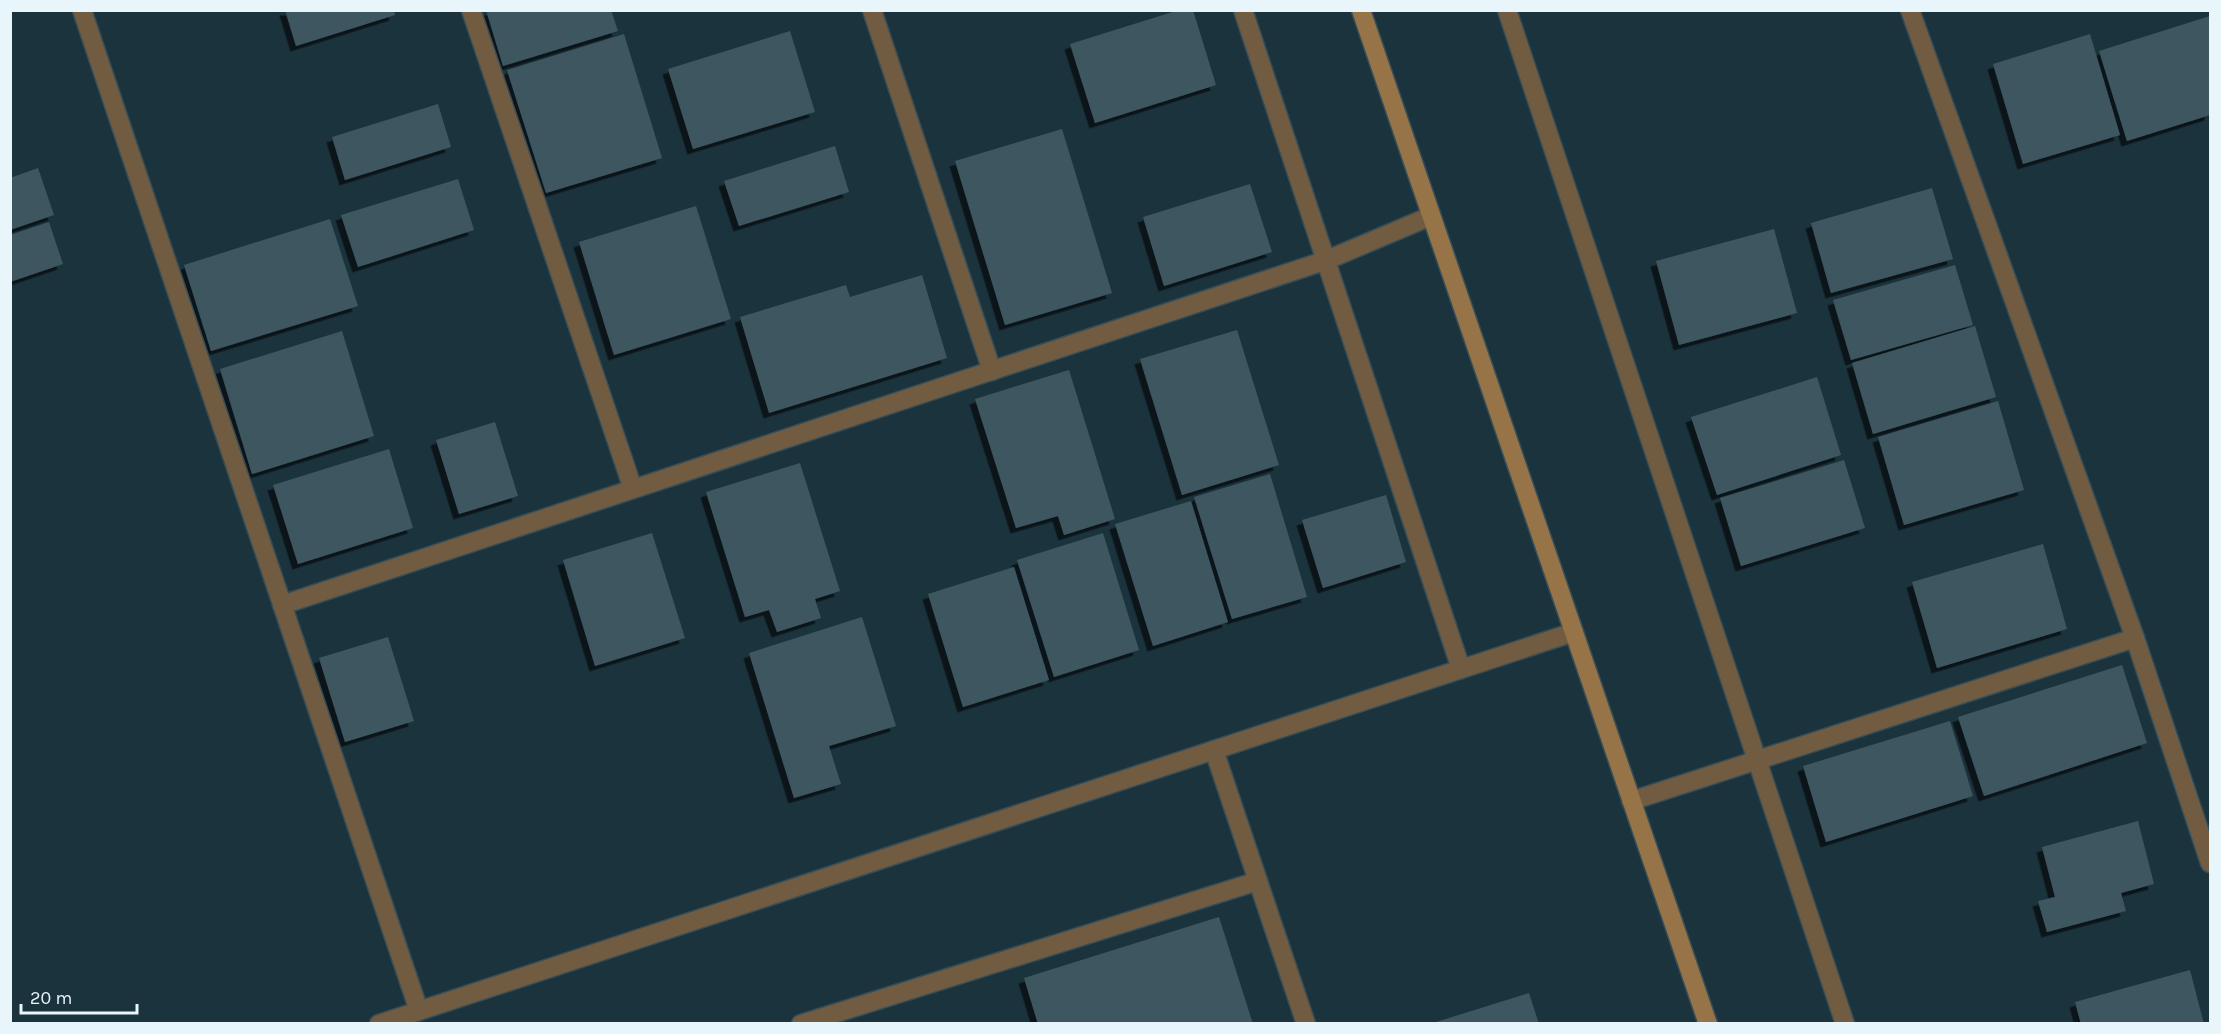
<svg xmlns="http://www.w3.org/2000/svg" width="2221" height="1034" font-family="Karla,sans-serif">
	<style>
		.building { fill: #3e5760; filter: url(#shadow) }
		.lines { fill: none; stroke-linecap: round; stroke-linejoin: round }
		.street-casing { stroke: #384e57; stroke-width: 21 }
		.secondary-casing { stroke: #384e57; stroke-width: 21 }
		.street { stroke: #715c41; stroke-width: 18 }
		.secondary { stroke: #967448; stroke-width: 18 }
	</style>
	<defs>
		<filter id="shadow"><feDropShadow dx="-5.5" dy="5.5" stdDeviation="0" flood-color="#0009"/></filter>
	</defs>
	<rect width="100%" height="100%" fill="#1b333c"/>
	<g class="building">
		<path d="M285 10H394L395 15 296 46Z"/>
		<path d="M486 10H611L618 31 503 66Z"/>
		<path d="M1179 10H1193L1216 85 1095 123 1070 44Z"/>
		<path d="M2210 16V115L2127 141 2099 51Z"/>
		<path d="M790 31 815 112 693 149 668 69Z"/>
		<path d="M624 34 662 158 546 193 507 70Z"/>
		<path d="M2090 34 2120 135 2023 164 1993 64Z"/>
		<path d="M438 104 451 147 345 180 332 137Z"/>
		<path d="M1062 129 1112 293 1005 325 955 161Z"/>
		<path d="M835 146 849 192 739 226 724 181Z"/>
		<path d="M38 168 54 215 10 230V178Z"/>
		<path d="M458 179 474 230 358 267 341 215Z"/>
		<path d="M1250 184 1272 252 1164 286 1143 217Z"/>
		<path d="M1932 188 1953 259 1831 293 1811 223Z"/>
		<path d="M696 206 731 319 614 355 579 242Z"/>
		<path d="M330 219 358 306 211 351 184 265Z"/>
		<path d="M49 222 63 264 10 282V235Z"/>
		<path d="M1774 229 1797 313 1679 345 1656 261Z"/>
		<path d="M1955 265 1973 325 1851 360 1833 300Z"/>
		<path d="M922 275 947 358 769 413 740 317 846 285 850 297Z"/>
		<path d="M1975 326 1996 397 1873 434 1852 363Z"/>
		<path d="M1237 330 1279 465 1182 495 1140 359Z"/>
		<path d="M342 331 374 436 252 474 220 369Z"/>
		<path d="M1069 370 1115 519 1064 535 1058 516 1016 528 975 399Z"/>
		<path d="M1817 377 1841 455 1717 495 1691 417Z"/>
		<path d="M1998 401 2024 490 1904 525 1878 437Z"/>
		<path d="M495 422 518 496 459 514 436 440Z"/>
		<path d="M389 449 413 528 298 564 273 485Z"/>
		<path d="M1844 460 1865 528 1741 566 1720 498Z"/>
		<path d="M800 463 840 591 815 599 821 618 777 632 769 610 745 617 706 492Z"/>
		<path d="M1270 474 1307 597 1232 619 1194 497Z"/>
		<path d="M1386 495 1406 562 1323 588 1302 520Z"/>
		<path d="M1191 501 1228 622 1153 646 1115 524Z"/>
		<path d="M652 533 685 638 595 666 563 560Z"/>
		<path d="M1103 533 1139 650 1054 677 1017 560Z"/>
		<path d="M2043 544 2067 629 1937 668 1912 582Z"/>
		<path d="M1014 567 1049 680 963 707 928 594Z"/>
		<path d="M862 617 896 726 829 746 841 784 794 798 749 653Z"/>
		<path d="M388 637 414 721 345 742 319 658Z"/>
		<path d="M2122 665 2147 743 1984 796 1958 717Z"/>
		<path d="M1950 721 1973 796 1826 842 1803 766Z"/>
		<path d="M2138 821 2154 884 2121 893 2126 911 2047 932 2038 901 2055 897 2042 847Z"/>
		<path d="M1219 917 1253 1024H1038L1024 978Z"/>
		<path d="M2190 970 2204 1024H2081L2075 1002Z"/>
		<path d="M1529 993 1539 1024H1433V1023Z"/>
	</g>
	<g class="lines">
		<defs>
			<g id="street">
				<path d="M82 10 419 1011"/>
				<path d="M471 10 633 489"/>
				<path d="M872 10 992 371"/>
				<path d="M1243 10 1461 669"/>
				<path d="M1507 10 1845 1024"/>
				<path d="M1910 10 2135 638 2210 863"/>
				<path d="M282 605 1327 260 1431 216"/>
				<path d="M1214 750 1306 1024"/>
				<path d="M1631 801 2135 638"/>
				<path d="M379 1024 1574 632"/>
				<path d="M801 1024 1258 881"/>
			</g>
			<path id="secondary" d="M1361 10 1708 1024"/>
		</defs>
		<use href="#street" class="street-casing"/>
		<use href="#secondary" class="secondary-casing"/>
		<use href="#street" class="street"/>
		<use href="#secondary" class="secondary"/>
	</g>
	<rect width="2221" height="1034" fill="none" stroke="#e8f6fc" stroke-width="24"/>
	<path d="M21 1004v9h116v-9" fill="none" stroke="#e8f6fc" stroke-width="3"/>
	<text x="30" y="1004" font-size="18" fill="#e8f6fc" stroke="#1b333c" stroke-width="4.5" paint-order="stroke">20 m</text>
</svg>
